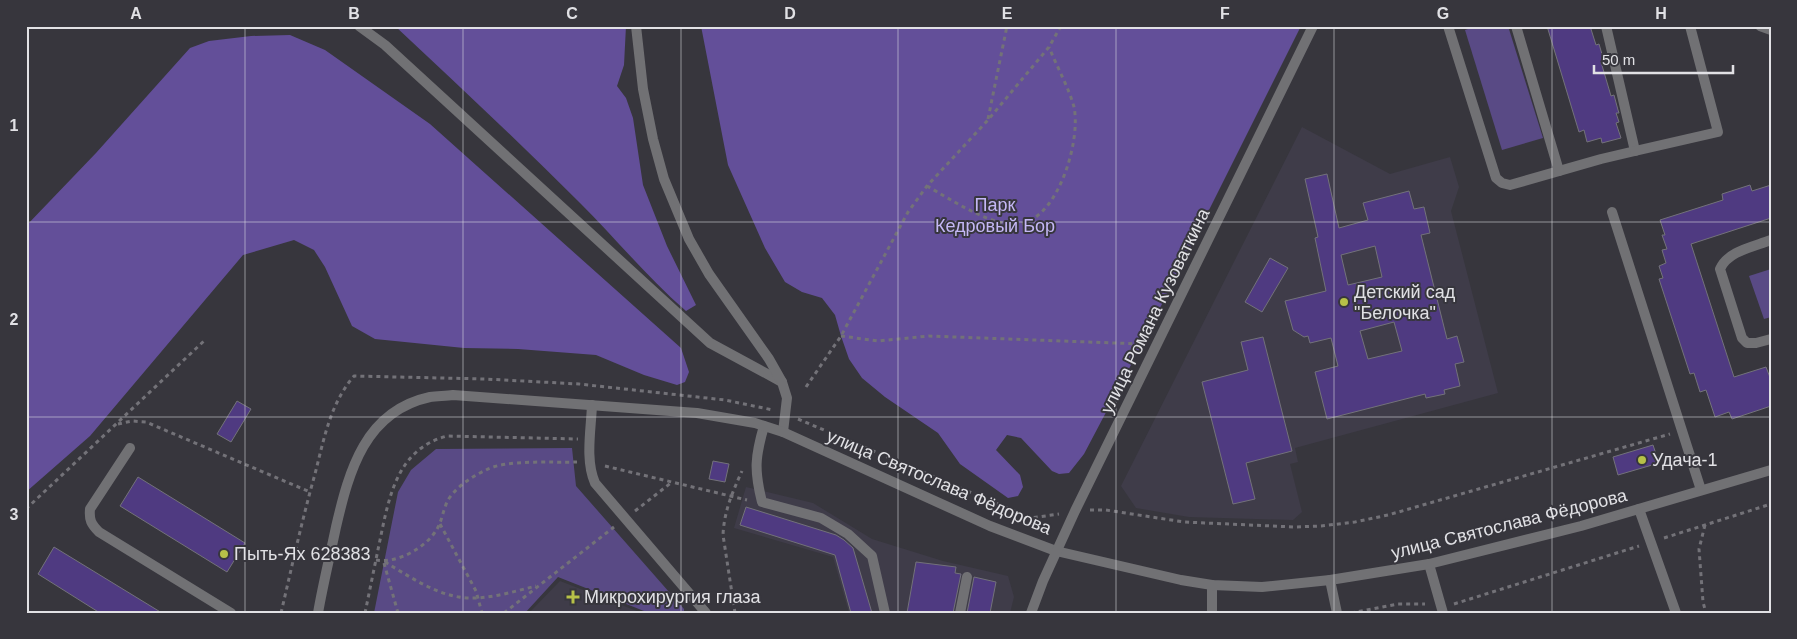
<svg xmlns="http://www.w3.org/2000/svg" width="1797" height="639" font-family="Arial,sans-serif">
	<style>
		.built { fill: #3f3c49 }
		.green { fill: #594a85 }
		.forest { fill: #634f99 }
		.building { fill: #4f3a81; stroke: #73727a; fill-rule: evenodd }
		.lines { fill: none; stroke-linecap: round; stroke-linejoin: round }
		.path { stroke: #737278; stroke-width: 3; stroke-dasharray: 4 4; stroke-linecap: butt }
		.service { stroke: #717174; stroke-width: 10 }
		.minor { stroke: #717174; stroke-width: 10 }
		.tertiary { stroke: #717174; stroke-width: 10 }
		.grid { fill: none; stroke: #e1e1e5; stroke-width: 1; stroke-opacity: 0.55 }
		.poi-dot { fill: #b7c148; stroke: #37363d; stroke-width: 2 }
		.labels { text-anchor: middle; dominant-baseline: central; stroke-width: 4; stroke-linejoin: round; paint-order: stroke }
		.park-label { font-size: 18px; fill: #c4b7f5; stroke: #37363d }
		.poi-label { font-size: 18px; fill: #e1e1e5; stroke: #37363d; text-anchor: start }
		.street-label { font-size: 18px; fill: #e1e1e5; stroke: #37363d }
		.neatline { fill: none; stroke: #e1e1e5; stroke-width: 2 }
		.grid-label { font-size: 16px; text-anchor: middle; font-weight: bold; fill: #e1e1e5 }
	</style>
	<rect width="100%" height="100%" fill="#37363d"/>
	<g class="built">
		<path d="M1302 127 1390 174 1450 157 1459 187 1451 211 1498 393 1295 448 1298 462 1290 464 1302 512 1293 520 1189 517 1136 508 1121 486Z"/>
		<path d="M746 487 813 503 872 539 943 561 1008 576 1014 597 1010 613H849L833 557 734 528Z"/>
		<path d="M560 581 642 613H529Z"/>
	</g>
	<g class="green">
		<path d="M1477 26H1508L1543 138 1502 150 1465 30Z"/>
		<path d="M1771 269V317L1764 319 1749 276Z"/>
		<path d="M572 448 576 486 684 609V613H649L558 577 525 613H374L398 492 411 470 436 449Z"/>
	</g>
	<g class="forest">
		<path d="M395 26H626L624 65 617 86 626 98 633 118 643 185 667 246 696 305 686 311C648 278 616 239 580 203 519 142 457 84 395 26Z"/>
		<path d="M701 26H1301L1142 344 1084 454 1069 473 1059 474 1052 471 1021 438 1007 435 996 450 1020 475 1023 487 1018 496 1008 498 960 464 938 433 885 397 862 378 849 359 841 336 835 315 822 298 802 292 785 282 765 248 728 165Z"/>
		<path d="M290 35 325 50 430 124 681 348 689 372 685 382 677 385 644 375 596 355 518 349 464 348 375 339 352 326 325 267 314 250 294 240 243 255 90 436 26 492V226L96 153 190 48 209 41 251 36Z"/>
	</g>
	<g class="building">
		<path d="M1547 26H1590L1596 45 1599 44 1604 61 1601 62 1611 96 1614 95 1618 110 1619 113H1616L1619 122 1616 123 1621 138 1602 143 1601 138 1587 142 1584 130 1579 132Z"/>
		<path d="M1327 174 1339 228 1368 220 1363 203 1409 191 1414 209 1424 207 1430 233 1421 235 1447 339 1457 336 1464 362 1455 364 1460 386 1444 390 1445 394 1426 398 1425 394 1327 419 1315 372 1338 366 1331 338 1310 343 1308 336 1304 337 1293 330 1285 301 1326 291 1315 238 1318 237 1305 179ZM1375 246 1382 277 1348 285 1341 255ZM1394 322 1402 351 1368 359 1360 331Z"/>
		<path d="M1750 185 1752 191 1771 185V218L1691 244 1734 377 1766 367 1771 380V406L1732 419 1729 412 1715 417 1706 390 1700 392 1694 373 1690 374 1659 279 1663 278 1659 266 1666 263 1662 250 1667 249 1662 235H1665L1660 220 1723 200 1722 194Z"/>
		<path d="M1270 258 1288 268 1262 312 1245 302Z"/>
		<path d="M1263 337 1292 451 1246 463 1255 499 1233 504 1202 382 1248 370 1241 342Z"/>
		<path d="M237 401 251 409 231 442 217 434Z"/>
		<path d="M1653 445 1659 463 1618 475 1613 457Z"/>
		<path d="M713 461 729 464 725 482 709 479Z"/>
		<path d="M138 477 245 543 227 572 120 506Z"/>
		<path d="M746 507 836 535 844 540 853 548 872 613H851L835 555 740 525Z"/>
		<path d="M54 547 162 613H100L38 574Z"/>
		<path d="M916 562 956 567 955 573 961 574 953 613H907Z"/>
		<path d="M974 577 996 582 990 613H967Z"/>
	</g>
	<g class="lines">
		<g class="path">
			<path d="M988 119 1007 26"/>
			<path d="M927 186C950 199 995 229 1021 224 1059 216 1081 140 1074 107 1069 88 1056 65 1049 47"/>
			<path d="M841 336 878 341 929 336 1142 344"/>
			<path d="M806 387 841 336 908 212 927 186 988 120 1049 47 1061 26"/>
			<path d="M798 419 1031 518 1059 514"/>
			<path d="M118 424 132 421 146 422 310 492"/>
			<path d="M605 466 747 500"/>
			<path d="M26 509 205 340"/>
			<path d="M1090 510H1106L1184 522 1294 527 1321 526 1355 522 1388 515 1670 434"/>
			<path d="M635 511 672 482"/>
			<path d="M440 524 476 591 482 613"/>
			<path d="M1705 525 1699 549 1703 602 1706 613"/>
			<path d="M1664 538 1771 504"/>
			<path d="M376 560C397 564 427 547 437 529 443 519 443 507 450 497 459 485 473 476 486 470 507 459 552 463 577 462"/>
			<path d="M385 562C407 575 433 593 459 597 484 601 512 592 536 586"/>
			<path d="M384 563 398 613"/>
			<path d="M1454 604 1639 546"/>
			<path d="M281 613C292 566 302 520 315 474 324 439 330 404 354 376L485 379 579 384 725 400 773 410"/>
			<path d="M365 613C370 589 375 564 380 540 389 497 397 449 447 436L578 439"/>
			<path d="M504 613 614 527"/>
			<path d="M735 613 723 535C724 512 732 493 742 471"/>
			<path d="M1351 613 1398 604H1425"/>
		</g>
		<g class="service">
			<path d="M1448 26 1496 178 1502 183 1510 185 1601 159 1635 151 1606 26"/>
			<path d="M1516 26 1559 171"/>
			<path d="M1760 26 1771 30"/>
			<path d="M1635 151 1718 132 1690 26"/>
			<path d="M1612 212 1701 490"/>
			<path d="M1771 240C1753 247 1728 251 1720 269L1742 338 1747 343H1756L1771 339"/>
			<path d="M592 405C591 430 585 460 595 483L706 613"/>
			<path d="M764 426C755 457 754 470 762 502L821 518 848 534 872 556 885 613"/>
			<path d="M130 448 90 509C89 520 91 524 99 532L231 613"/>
			<path d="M1639 509 1676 613"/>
			<path d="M1429 564 1443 613"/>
			<path d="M1330 580 1337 613"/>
			<path d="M960 613 967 577"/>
			<path d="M1212 613V585"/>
		</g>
		<g class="minor">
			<path d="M359 26 385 45 710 343 782 382"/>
			<path d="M636 26 643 89 653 139 664 179 689 239 709 274 769 359 782 382 787 398 783 432"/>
		</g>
		<g class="tertiary">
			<path d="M318 613C323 584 330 556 336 527 349 471 365 411 430 397 438 396 446 396 453 395L697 413 755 423 783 432 990 526 1056 551 1181 580 1212 585 1262 587 1330 580 1429 564 1581 526 1771 470"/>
			<path d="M1031 613 1043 581 1075 511 1313 26"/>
		</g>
	</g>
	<path class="grid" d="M245 26V613M463 26V613M681 26V613M898 26V613M1116 26V613M1334 26V613M1552 26V613M26 222H1771M26 417H1771"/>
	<g class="poi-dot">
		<circle cx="1344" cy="302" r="5"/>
		<circle cx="1642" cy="460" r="5"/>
		<circle cx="224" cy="554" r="5"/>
		<path d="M570.5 589.5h5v5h5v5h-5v5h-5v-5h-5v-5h5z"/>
	</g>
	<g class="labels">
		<g class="park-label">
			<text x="995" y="205">Парк<tspan x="995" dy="21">Кедровый Бор</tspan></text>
		</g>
		<g class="poi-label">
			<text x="1354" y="292">Детский сад<tspan x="1354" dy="21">"Белочка"</tspan></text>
			<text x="1652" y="460">Удача-1</text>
			<text x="234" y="554">Пыть-Ях 628383</text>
			<text x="584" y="597">Микрохирургия глаза</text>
		</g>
		<g class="street-label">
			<text transform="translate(1155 311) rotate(-64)">улица Романа Кузоваткина</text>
			<text transform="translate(939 482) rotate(23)">улица Святослава Фёдорова</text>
			<text transform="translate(1509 524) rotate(-14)">улица Святослава Фёдорова</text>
		</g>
	</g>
	<rect width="1797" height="639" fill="none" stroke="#37363d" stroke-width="55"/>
	<path d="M1594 65v8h139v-8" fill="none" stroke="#e1e1e5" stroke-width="2.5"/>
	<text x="1602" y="65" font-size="15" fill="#e1e1e5" stroke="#37363d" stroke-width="4" paint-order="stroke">50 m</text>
	<rect x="28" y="28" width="1742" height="584" class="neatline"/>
	<g class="grid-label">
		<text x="136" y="19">A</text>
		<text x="354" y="19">B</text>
		<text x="572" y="19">C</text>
		<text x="790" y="19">D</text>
		<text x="1007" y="19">E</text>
		<text x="1225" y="19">F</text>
		<text x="1443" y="19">G</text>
		<text x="1661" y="19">H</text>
		<text x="14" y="131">1</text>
		<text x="14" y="325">2</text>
		<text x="14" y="520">3</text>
	</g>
</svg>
